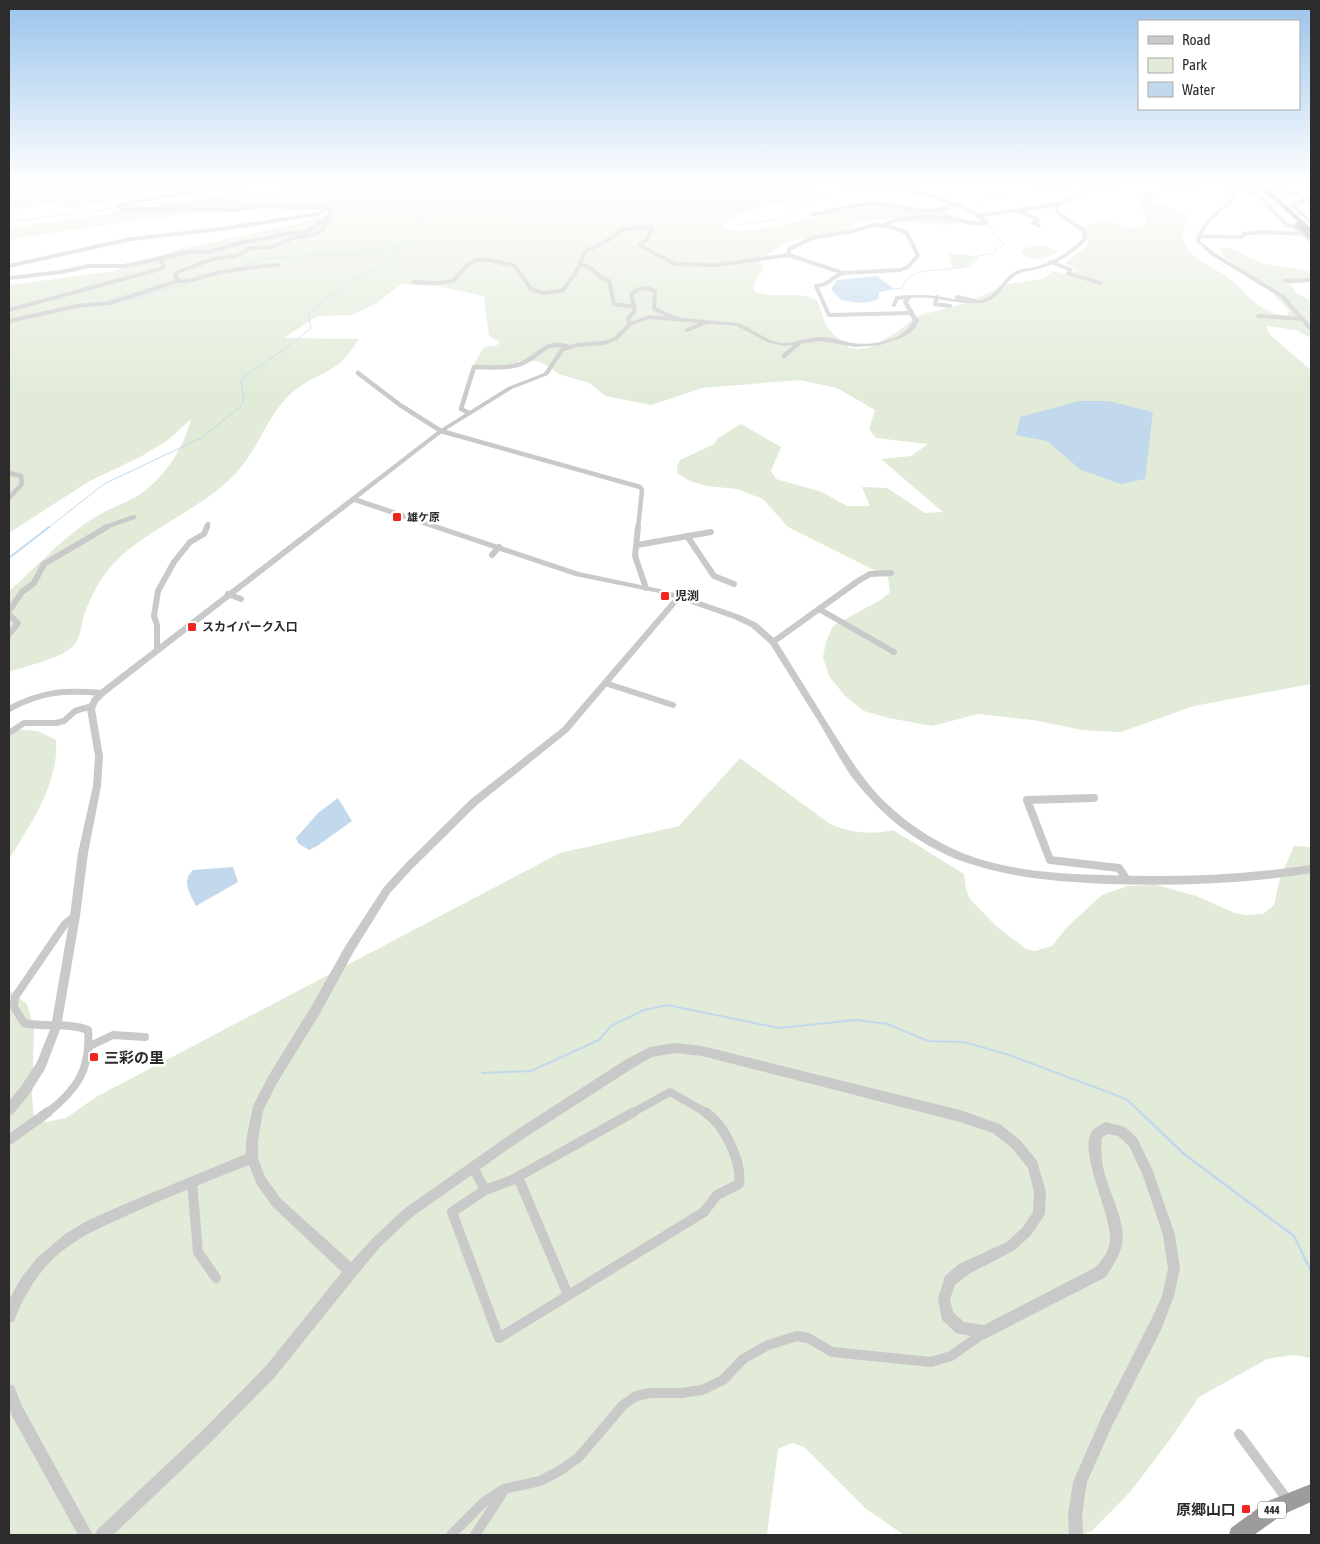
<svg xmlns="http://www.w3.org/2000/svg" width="1320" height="1544" font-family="'Asap Condensed','Noto Sans JP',sans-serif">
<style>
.green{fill:#e1ebd8}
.water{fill:#c2d9ed}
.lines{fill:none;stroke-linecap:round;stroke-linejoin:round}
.stream-far2{stroke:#c2d9ed;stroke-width:1}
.stream-far1{stroke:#c2d9ed;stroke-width:2}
.stream{stroke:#c2d9ed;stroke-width:2.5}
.minor-far4{stroke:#c9c9c9;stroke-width:4}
.minor-far3{stroke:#c9c9c9;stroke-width:4.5}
.minor-far2{stroke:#c9c9c9;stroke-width:6}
.minor-far1{stroke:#c9c9c9;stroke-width:8}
.minor{stroke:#c9c9c9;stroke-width:10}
.tertiary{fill:#c9c9c9;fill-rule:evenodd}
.trunk{fill:#9c9c9c;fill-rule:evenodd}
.motorway{fill:#939393;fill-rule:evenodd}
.motorway-bridge{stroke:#939393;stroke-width:6}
.poi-dot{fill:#f12420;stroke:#fff;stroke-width:2}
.labels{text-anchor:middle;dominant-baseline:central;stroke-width:5;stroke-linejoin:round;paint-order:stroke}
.far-poi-label{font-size:11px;font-weight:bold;fill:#2c2c2c;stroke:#fff;text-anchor:start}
.shield{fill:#fff;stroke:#6b6b6b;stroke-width:1}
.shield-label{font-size:11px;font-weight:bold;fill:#2c2c2c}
.poi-label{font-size:12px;font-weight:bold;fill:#2c2c2c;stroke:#fff;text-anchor:start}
.near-poi-label{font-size:15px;font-weight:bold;fill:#2c2c2c;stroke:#fff;text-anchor:start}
</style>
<rect width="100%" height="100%" fill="#fff"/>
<path class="green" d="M83,182H225L206,187L152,193L82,207L73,208L48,204L9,210V185Z
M342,182H829L799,198L745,211L726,221L725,226C741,242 829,211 855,209C886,205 935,208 964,219V223L944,225L885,220L857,221L853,223L850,232L786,242L759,261L763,266C762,275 752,281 754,291C773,300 797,290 817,300L826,325L834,335L850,348L859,349L868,348L896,333L917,316L963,304L1008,284L1042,279L1054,271L1069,275L1077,270L1065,263L1089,244L1086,230L1083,227C1090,225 1099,222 1107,221C1119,221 1139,239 1147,219L1140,203C1152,203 1181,208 1189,218C1183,227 1179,235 1186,246C1195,263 1220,269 1234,282C1243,290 1252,302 1263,308C1270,312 1280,317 1288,315L1289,311L1268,288L1224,257L1220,250L1221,248C1235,246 1245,257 1257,261C1275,268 1294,267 1311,272V281L1291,284L1295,292L1311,301V338L1296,330L1266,326L1270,335L1311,370V684L1194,706L1121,732L1082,730L1033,720L978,714L932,726L889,718L864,711L845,696L829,676L823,657L826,642L833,626L882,599L890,592L888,577L788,527L763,499L737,489L706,486L690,481L678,474L677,466L680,460L714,444L718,438L741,424L781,447L771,471L776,479L822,492L847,506H870L862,487L887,488L925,513L943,512L881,459L911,456L928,444L876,438L869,429L875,410L837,388L800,380L702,388L651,405L606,396L589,383L559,374L550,367L537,361H520L512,364L483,368L474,364L484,347L496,346L500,342L489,336L484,296L436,286L401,284L377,303L352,315L317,316L284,338L359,339C353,347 348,356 340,363C326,374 308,379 295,390C269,410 259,449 236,473C201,510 149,527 114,563C100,578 91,596 84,615C81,626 81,638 72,647C59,659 26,666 9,672V591C35,569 58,542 86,523C101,512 118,506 134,498C161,483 184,449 191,419L168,440L142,456L88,482L9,533V285L115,271L180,249L293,225L326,215L331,211C308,191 62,232 18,238L9,241V228C79,219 147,206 217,197C259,191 301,192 342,182Z
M1043,182H1077L1078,183C1067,190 1044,197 1033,190Z
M1042,245L1058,251C1050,259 1027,262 1021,252L1024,248Z
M949,254H965L979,259L969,267L952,269Z
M9,729L38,731L56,740C59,783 31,824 9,859Z
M740,758L830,824C851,833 871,835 893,830L964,874L966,889L970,899L996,926L1026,949L1035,951L1052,946L1067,927L1102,895L1128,886L1156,885L1196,896L1235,913L1245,915L1263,914L1274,905L1280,878L1294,846L1311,847V1358L1293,1355L1267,1359L1199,1397L1171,1438L1131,1491L1092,1531L1080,1535H904L865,1508L804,1447L792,1443L778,1449L767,1535H9V990L27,1004L34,1029L32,1097L34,1116L46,1122L66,1118L96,1097L560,853L679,826Z"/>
<path class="water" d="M877,276L894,289L879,292V298C869,305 853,302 841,300L831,289L837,280Z
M1079,401H1108L1153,412L1145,479L1121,484L1081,470L1047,441L1016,435L1020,417Z
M338,798L352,821L317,846L309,850L298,843L296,838L318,813Z
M233,867L238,882L196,906C190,894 181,881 193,870Z"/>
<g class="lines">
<path class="stream-far2" d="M9,222L153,203L192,202L227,195L306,191L330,182
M733,226L778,219L812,200L847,187L850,182
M239,267C245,265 251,262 257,260C291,252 391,261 414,237C420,232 420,223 422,216L433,210L458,202L474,200L500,201L537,192L581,187L594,182
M894,289L902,288C908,266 939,272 957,268L963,266L964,260L968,258L995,253V249L1004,245V243L997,238L984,216L987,213L979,205L987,199L1001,196L1004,190L1025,182
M112,304L223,273
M48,528L104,484L201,438L240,407L244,399L241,380L245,376L285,349L311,328L308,315L320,303L344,289L355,279L395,261L400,246"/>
<path class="stream-far1" d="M9,558L49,527
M482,1073L531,1071L599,1040L611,1026L644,1010L667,1005L779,1028L856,1020L888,1024L928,1041L964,1042L1009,1055L1126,1099L1141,1113"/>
<path class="stream" d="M1140,1112L1184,1154L1294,1236L1311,1271"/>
<path class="minor-far4" d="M45,182H56
M1233,182L1260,197L1287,225L1296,228L1311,241
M1272,182L1290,194L1300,196L1306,200
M1297,182L1311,185
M1162,185L1171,190
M844,188C855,187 867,185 879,185C900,186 975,206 986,223C976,226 969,221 959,220C934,216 907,214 883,225
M896,188L907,182
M1087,190L1126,182
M1311,201L1306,200L1292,205L1311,222
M1150,202L1146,200L1149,199L1143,196L1155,194
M1018,210L1038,220L1033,223L1039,226
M812,215C831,211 851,206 870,204C897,202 931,220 955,204
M979,216L1060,204
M1198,236L1242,237L1244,234L1259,232L1311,234
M789,255V249L812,238L849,232L873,225L888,226L906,232L918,255L908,267L900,270L843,273C831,277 830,285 816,286L829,315L912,313
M1051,262L1071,270L1068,273L1070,274L1101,283
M581,265C597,268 595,277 609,281L614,304L635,307
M9,266L131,239L221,229L318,214L327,208
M9,278L62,272L89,266H124L190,252H209L240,243L297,232H307L326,218
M178,281L175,275L178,272L213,259L236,256L251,248L272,247L296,237L309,236L322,231L332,209L263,206L234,210L162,208L121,210L120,206L140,200L255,182
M1285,281L1311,280
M414,282L438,283L453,281L466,266L476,260H489L515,266L531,289L544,293L559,291L563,290L576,272L585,252L610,239L620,231L639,227L652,229L646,240L639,245L675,264L716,265L789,255L843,273
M937,297L935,304L950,306
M957,297L975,301
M894,305L897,298L909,297
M9,310L160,269L164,266L160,260L164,258
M1258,316L1303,319
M9,321L77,306L109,303L178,281C195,282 204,275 220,272C239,269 258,266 278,265
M630,324L628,319L635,310L631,295C638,287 646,286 655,291L654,309L678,319
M687,330L707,322"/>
<path class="minor-far3" d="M784,356L800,342
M358,373L400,405L441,431L640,487L642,490L638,528
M469,413L461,409L474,367C488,367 503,369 517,365C539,360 542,338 569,347
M9,473L21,476L22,484L9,498
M103,528L134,517
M206,528L208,524"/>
<path class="minor-far2" d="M638,527L635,556L646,588
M687,536L714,576L734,584
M637,545L711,532
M492,555L499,547
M228,594L241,599
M819,609L894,652
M9,611L22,592L34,583L44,564L107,527
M9,615L18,623L9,634
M773,642L858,581L870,574L891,573
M157,649V625L154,616L158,591L174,562L190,542L204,534L207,527
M605,683L673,705
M9,709C42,691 65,690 102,693
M9,733L24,723H56L64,721L75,711L92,706"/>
<path class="minor-far1" d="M1094,798L1027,800L1050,860L1119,868L1127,880
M90,1046L113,1035L145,1037
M47,1113C77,1090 91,1069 88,1030C68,1022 45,1028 24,1023L14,1007L15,997L65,924L75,916
M632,1113L670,1092L707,1113"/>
<path class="minor" d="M9,1140L48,1112
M473,1167L485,1190
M518,1177L568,1295
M192,1182L198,1252L216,1278
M485,1190L452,1212L499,1338L704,1212L717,1195L739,1184C742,1161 724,1124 705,1112
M485,1190L512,1180L634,1112
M1239,1434L1289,1502
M451,1535L484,1502L504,1489L540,1481L561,1470L579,1457L623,1405L636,1396L650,1393H681L702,1390L723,1380L743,1359L768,1345L797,1336L808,1338L832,1352L931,1362L951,1356L985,1332
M475,1535L503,1492"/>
<path class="tertiary" d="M1087,182H1093L1090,184L1086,193L1061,205L1058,209L1062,213L1086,230L1087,239C1074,254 1057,264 1038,269C1031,271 1022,271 1016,275C1002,285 998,301 980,303C956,305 934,295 911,298L908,302L919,321L915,328L909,334L901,338L880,345L855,347L821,341L784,346L767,342L737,326L649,319L632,325L617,340L604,345L578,347L564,351L548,375L512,389L443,432L358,498L579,572L660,589L682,595L740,615L757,623L776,640C793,668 811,696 828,724C846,752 862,780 886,803C911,827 943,847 976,858C1017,871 1060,874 1103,875C1173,878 1242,875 1311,865V873C1244,884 1176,886 1108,884C1063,882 1018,879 974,865C939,855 904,833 878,807C869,797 859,787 851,776C840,759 830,741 820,724C803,697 787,671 770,644L751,627L734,619L680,600L568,732L477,805L412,869L390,893L354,951L319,1015L277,1083L263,1111L258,1141V1158L265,1177L281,1199L351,1262L373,1238L404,1209L512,1133L625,1060L650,1047L675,1043L702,1046L960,1110L1000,1124L1020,1140L1037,1161L1046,1192L1045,1214L1031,1235L1015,1250L969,1274L955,1285L950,1299L953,1312L964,1322L984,1325L1096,1267C1103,1259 1109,1251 1110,1240C1112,1215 1076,1148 1093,1130C1096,1127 1102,1124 1106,1122L1125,1127L1137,1138L1153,1171L1175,1235L1180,1268L1174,1296L1161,1330L1112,1426L1087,1482L1082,1515L1083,1535H1069L1068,1515L1073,1482L1102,1416L1151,1320L1162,1296L1168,1268L1163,1235L1142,1173L1129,1146L1118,1136L1107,1134L1102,1138C1100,1153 1102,1167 1107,1181C1113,1201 1126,1224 1122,1245C1119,1257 1112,1267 1106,1277L985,1339L956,1333L942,1320L938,1299L945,1276L959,1264L1007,1242L1023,1227L1033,1212L1034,1192L1028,1168L1012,1148L993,1133L960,1122L702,1056L675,1053L652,1057L633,1068L520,1141L412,1217L381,1246L356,1276L275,1377L210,1443L113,1535H95L97,1530L200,1433L265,1367L342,1272L273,1207L257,1185L249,1165C208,1181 168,1197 128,1215C102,1227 77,1237 55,1257C36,1275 24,1296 14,1321L9,1323V1300L21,1278L37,1258L65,1234L87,1221L127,1203L246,1154V1141L253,1106L269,1075L311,1007L346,945L384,887L406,863L471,799L562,728L674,598L659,593L575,576L354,502L105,695L98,702L95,709L103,756L101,786L88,853L80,916L61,1027L45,1069L28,1096L13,1114L9,1116V1101L20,1088L37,1062L51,1027L70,916L78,853L93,786L95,756L87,709L92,698L99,691L439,430L508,387L544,373L560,349L577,343L603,341L613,338L628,323L649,315L738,323C752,328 762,338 776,342C791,346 806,337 822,337C832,337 842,341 852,343C872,346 904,341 913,321L903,302L907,296C932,291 955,303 980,300C995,298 1001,282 1012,273C1019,268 1029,269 1038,266C1055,261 1071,251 1083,238L1082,232L1058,215L1054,209L1059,203L1083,191Z
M1127,182L1189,186L1197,185L1199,182H1203L1199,187L1189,188Z
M1224,182H1228L1236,190L1237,195C1225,213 1206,219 1200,241L1215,253L1284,295L1311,326V330H1309L1280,297L1211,255L1196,241C1202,217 1220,213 1233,195L1232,190Z
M9,1384L14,1386L22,1406L93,1535H78L12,1416L9,1408Z"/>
<path class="trunk" d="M1311,1484V1502L1282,1515L1254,1535H1229L1231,1528L1268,1501Z"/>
<path class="motorway" d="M1253,182H1260L1311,228V233Z"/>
<path class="motorway-bridge" d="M1298,225L1311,236"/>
</g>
<linearGradient id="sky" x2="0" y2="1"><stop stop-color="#99c3ea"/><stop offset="0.46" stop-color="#fff"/><stop offset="1" stop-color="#fff" stop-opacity="0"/></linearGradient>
<rect width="1320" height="398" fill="url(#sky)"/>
<g class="poi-dot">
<rect x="392" y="512" width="10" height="10" rx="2.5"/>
<rect x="660" y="591" width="10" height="10" rx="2.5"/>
<rect x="187" y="622" width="10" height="10" rx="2.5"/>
<rect x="89" y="1052" width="10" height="10" rx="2.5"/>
<rect x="1241" y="1504" width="10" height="10" rx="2.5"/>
</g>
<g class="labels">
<g class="far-poi-label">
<text x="407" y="517">雄ケ原</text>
</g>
<rect class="shield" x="1258" y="1501.5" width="28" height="17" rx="4"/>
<g class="shield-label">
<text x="1272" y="1510">444</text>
</g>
<g class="poi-label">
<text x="675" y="596">児渕</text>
<text x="202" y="627">スカイパーク入口</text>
</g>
<g class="near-poi-label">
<text x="104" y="1057">三彩の里</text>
<text x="1236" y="1509" text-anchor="end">原郷山口</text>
</g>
</g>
<rect width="1320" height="1544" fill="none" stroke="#2c2c2c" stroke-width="20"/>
<rect x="1138" y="20" width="162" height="90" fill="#ffffff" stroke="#ababab"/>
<rect x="1148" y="36" width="25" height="8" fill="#c9c9c9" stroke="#ababab"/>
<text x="1182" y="45" font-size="15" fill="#2c2c2c">Road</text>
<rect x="1148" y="58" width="25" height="15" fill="#e1ebd8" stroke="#ababab"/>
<text x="1182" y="70" font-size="15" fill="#2c2c2c">Park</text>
<rect x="1148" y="82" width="25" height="15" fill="#c2d9ed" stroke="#ababab"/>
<text x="1182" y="95" font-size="15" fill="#2c2c2c">Water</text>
</svg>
